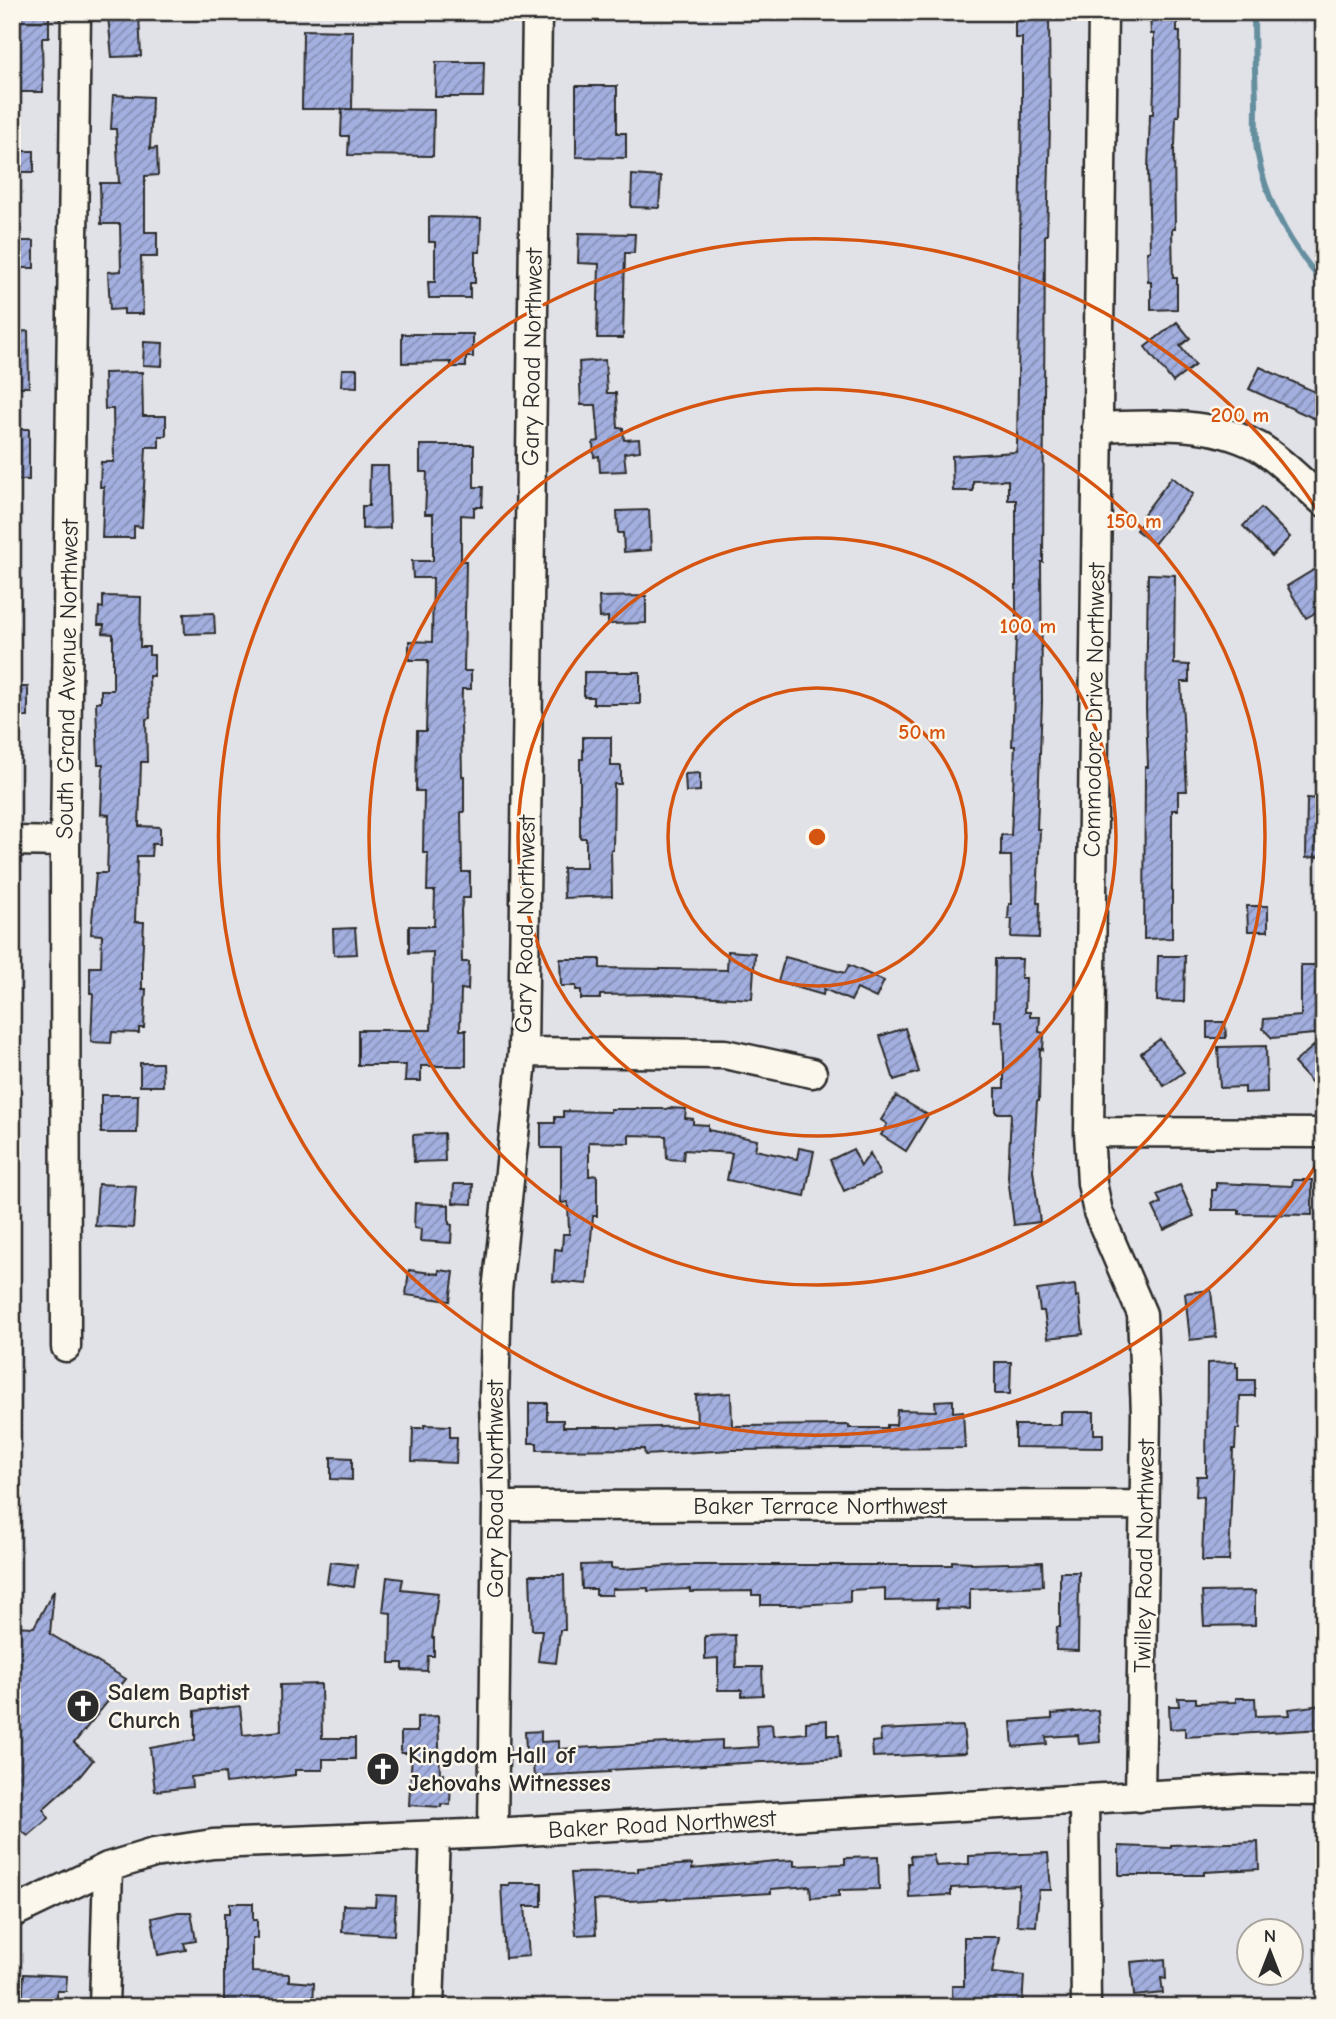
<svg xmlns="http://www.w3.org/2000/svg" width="1336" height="2019" font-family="'Comic Neue',sans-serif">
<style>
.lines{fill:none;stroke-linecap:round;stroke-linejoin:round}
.stream{stroke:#658f9f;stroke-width:6}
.building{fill:url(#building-hatch);stroke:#2b2b2b;stroke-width:2}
.minor-casing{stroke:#2b2b2b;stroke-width:33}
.minor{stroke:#fbf7ec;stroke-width:28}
.ring{fill:none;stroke:#d5540f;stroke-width:3.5}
.labels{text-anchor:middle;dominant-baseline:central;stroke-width:5;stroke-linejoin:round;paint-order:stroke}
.street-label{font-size:24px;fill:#2b2b2b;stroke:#fbf7ec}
.poi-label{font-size:24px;font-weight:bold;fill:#2b2b2b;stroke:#fbf7ec;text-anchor:start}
.centre{fill:#d5540f;stroke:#fbf7ec;stroke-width:3.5}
.ring-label{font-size:21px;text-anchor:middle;font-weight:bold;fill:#d5540f;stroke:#fbf7ec;stroke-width:5;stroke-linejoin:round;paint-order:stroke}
</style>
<defs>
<pattern id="building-hatch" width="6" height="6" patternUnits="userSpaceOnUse" patternTransform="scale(1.75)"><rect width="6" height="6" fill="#a3afdf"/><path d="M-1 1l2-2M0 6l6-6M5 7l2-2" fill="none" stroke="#858fb5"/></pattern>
</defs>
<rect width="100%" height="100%" fill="#e1e1e8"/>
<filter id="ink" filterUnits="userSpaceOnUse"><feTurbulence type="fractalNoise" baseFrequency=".0143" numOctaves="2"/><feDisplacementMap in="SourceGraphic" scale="14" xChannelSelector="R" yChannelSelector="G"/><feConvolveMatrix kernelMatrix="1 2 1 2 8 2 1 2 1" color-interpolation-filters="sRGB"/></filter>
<g filter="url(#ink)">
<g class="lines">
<path class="stream" d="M1254,12C1254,43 1255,73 1256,103C1256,119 1255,136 1257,151C1266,201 1290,246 1324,283"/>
</g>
<path class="building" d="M12,12H49V38H42L43,92H12Z
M1015,12H1049L1050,127L1047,235H1045L1043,562H1041L1042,702L1037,829H1040L1037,903H1040L1039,938L1011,937L1012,919H1008L1009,904H1012L1011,856H1001V835H1011L1015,746H1012L1016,637V500H1008V480L973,481V491H953L952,456L1016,452L1017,446L1022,107V38H1015Z
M1150,12H1177V32H1180L1179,116H1176L1175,146H1174L1175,229H1172L1173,278H1177V309L1151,310V282H1148L1147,252L1150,251L1148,169L1150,114H1153L1154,88V34H1151Z
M139,15L141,56L112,57L108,16Z
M303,30L353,31L352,109H302Z
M436,62H484L483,97H435Z
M576,86H617V133H626V158L576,157Z
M113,95L152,97L150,149L157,148L158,175L145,176V232H157V257H141L143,314H124V309L110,310L108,272L121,271L120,224H101L100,183H119L116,129H111Z
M342,109L434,110L433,156L348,155L349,136H341Z
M12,151H34V172H12Z
M632,175L661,177L659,208L631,207Z
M429,217L481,218L480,252H475V283H470V298H429L428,282H435V242H429Z
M579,233L635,234L634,253H625L623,338H597L599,264L578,263Z
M12,241H34V268H12Z
M1177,322L1190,338L1180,346L1195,365L1173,382L1145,347Z
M28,331L29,387H12V332Z
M402,334H473V357H466V367H451V362L402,363Z
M144,342L163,343L162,366L143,365Z
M605,360L607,393H616L618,428H623L624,440L639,439L640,451L624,453L626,471L600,472L599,456L594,457L593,442L599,441L596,405H581L579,362Z
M1260,367L1324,396V423L1249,389Z
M342,369H357V387L341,386Z
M142,372L143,416H166V436H159V447H146L142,527L134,526V538H102L104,487H100L101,462H114L113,409H105L104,373Z
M12,429H29V480H12Z
M420,445H474V487H483L482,507H474V516L461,515V561H466L464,671H471V689H462L461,726L462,776H464V812H461L462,872H470V898H463L461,910L462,962H469L468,990L461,989L460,1030H466V1066H421V1081H405L406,1065H358V1030H431L433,952L409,953V926H434L435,891H427L428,853H423L424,791H416L417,731H426L428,660H409V641L432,642L433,578H413L412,561H433V514H425L427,472H420Z
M370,466H388L390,528L362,529V506H369Z
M1172,477L1193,494L1154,544L1136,530L1146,518L1143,515Z
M1261,508L1290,537L1272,556L1243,526Z
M649,510L651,550L624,552L623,533H618L617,511Z
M1317,568L1324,580V608L1306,618L1287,586Z
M1148,574L1175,575L1174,664L1189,665V682H1181L1187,791H1178V810H1172V938L1144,939L1145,767H1148L1146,708Z
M103,596L141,597L140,647H149V655H154V676H149L150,718L146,719L147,762H141L139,826L160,827V844H152L151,856H137L135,922H144L142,964V989H146L144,1028H139V1033L112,1032L111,1043L91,1042L93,993H90V967H101L102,935L91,934L96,873H107L109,815L101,814L103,764H98L96,702H101V690H113V634L103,633L104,625H98L99,607L103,608Z
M646,596V623L608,624V617L600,618L599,597Z
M214,613L215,633L185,634L184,614Z
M584,672H640V704H593V697H584Z
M12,687H28V717H12Z
M583,737H611V766H621V784H614L613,850H611L612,896L564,898L563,868H586V838H580V759H583Z
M700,773V791L686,792L685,774Z
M1307,798L1324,799V856L1306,858Z
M1247,906H1268V931H1248Z
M355,928L357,954L334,955L333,929Z
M728,951L755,953L752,999L659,994L600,995V999H581V990H576V986H561L560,959H600V968L727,970Z
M1158,956H1185L1184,1002L1157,1001Z
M785,957L845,973L849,965L884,981L876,998L857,989L851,1001L824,989L823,995L778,982Z
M995,959H1022L1021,978H1026L1025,1012H1030V1017H1040L1039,1032L1044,1033L1043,1050L1040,1049L1039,1101H1037L1033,1170L1040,1222L1014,1225L1008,1177L1011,1113H996V1088H1004V1056L1002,1021H994Z
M1301,965H1324V1033L1272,1038L1263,1029L1264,1019L1301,1016Z
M1207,1022H1225L1226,1038H1207Z
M905,1028L919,1072L894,1080L880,1036Z
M1324,1037V1096L1294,1063Z
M1160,1039L1184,1072L1164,1086L1141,1053Z
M1266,1046L1267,1092L1245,1093V1087L1220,1088L1218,1047Z
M140,1063H162L163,1086H140Z
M101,1095H138L137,1133H101Z
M896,1096L928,1115L906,1151L881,1135L887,1124L881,1120Z
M668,1108L686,1109L685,1118L693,1119V1124L708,1125V1130L757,1140L755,1150L797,1159L799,1148L814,1151L805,1196L727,1180L732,1153L684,1150L683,1160L667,1159L666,1136L629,1135V1143L589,1142V1176L597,1175V1216H593L587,1284L553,1281L555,1249L562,1250L563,1234H569L568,1202L561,1203V1148H541V1123H555V1117H563V1111L610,1112V1109H667Z
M444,1133L445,1161L414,1162L413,1135Z
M853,1149L861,1166L870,1153L880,1175L844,1191L830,1160Z
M1293,1180H1312V1215L1239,1214V1210H1212V1190H1216V1183L1292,1186Z
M98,1184L136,1186L133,1228L95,1226Z
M454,1184H473L472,1204L453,1203Z
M1180,1185L1194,1216L1164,1230L1153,1207L1161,1203L1157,1195Z
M415,1203L449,1205V1224L452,1225L451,1243L420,1241L421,1229L414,1228Z
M409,1270L439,1274V1270L454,1272L450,1301L406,1295Z
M1075,1285L1076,1297L1079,1296L1083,1334L1048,1338L1044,1311H1040L1037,1290Z
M1211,1290L1216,1337L1190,1340L1185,1293Z
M995,1362H1011L1010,1394H995Z
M1236,1362V1367H1238V1380H1255V1396H1240L1239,1429H1236L1235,1449H1233L1229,1561H1202L1204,1497L1196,1496L1197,1476H1206L1207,1363Z
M731,1393L732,1426L849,1425V1428H887V1425H896L897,1410L936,1411L935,1401L953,1400V1412L963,1411L965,1448L732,1450L645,1455L644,1449L537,1450V1443H529V1403H547V1420H563V1427H617V1428L697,1426L696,1395Z
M1061,1412H1094V1434H1103V1448L1015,1447V1425H1061Z
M424,1425L450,1426V1437H457L456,1463L412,1461L413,1428H424Z
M331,1457L352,1458V1480L331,1479Z
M952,1561L971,1562V1564L1042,1562L1043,1586L970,1589V1609L936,1608L937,1600L885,1601V1588L850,1590V1602L796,1605H761V1595H752V1591L690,1592V1589L648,1591V1588L612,1589V1595H596V1589H582L581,1565L611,1564V1568L622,1569L684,1565H952Z
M330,1562L357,1565L354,1587L327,1583Z
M1060,1572H1079L1078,1651L1056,1650L1057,1627H1060Z
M530,1575H564L565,1630H560L556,1663L538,1661L542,1630H532Z
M387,1577L403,1579L401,1589L438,1593L432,1638H434V1656H428L427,1671L403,1670V1663H390L391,1613L383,1612Z
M54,1590L50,1634L126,1679L74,1743L93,1760L80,1776L43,1809L49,1818L28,1836L19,1829L12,1833V1626L34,1627Z
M1255,1591V1625L1204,1626L1202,1592Z
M735,1635L736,1667H762L763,1695L742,1696V1690H718V1658L705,1659V1636Z
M321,1684L322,1738H355V1759H323V1770H295V1775L226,1783L225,1773L191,1777L192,1787L155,1791L150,1748L195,1740V1711L240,1706L243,1735L281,1731L280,1685Z
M1178,1698H1196V1703L1236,1702V1698H1255L1256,1716L1290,1715L1289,1709L1321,1705L1324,1729L1185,1737V1728L1170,1729L1169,1706H1179Z
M1098,1710L1100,1742L1079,1744L1078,1735L1046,1737L1047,1744L1013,1747L1011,1722L1052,1719V1714Z
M438,1716L440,1774H444V1777L451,1778L450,1805L441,1804V1807L409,1805L412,1753H401V1732H417V1717Z
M827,1720V1735H839L840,1758L609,1770L610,1772L534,1776L533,1766H527L525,1732L541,1731V1742L559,1741V1749L722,1740V1749L758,1747L756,1725L772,1724L773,1736L806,1733V1722Z
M963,1726L966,1753L873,1757L872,1742L881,1741L880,1730Z
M1258,1842L1259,1869L1204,1872V1875H1119V1846L1171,1848V1845Z
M1048,1853L1051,1890H1039L1036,1926L1017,1925L1019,1885L951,1888V1895L909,1897L908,1863H911L910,1856L933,1855L936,1866L969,1864V1856Z
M878,1857L879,1889L839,1890V1896L811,1898L810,1886L771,1889V1893L629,1901L594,1900L596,1934L576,1935L571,1873L638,1872V1868L692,1864V1869L776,1861L794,1860V1866L845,1864V1858Z
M509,1883H542V1906H525L529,1956L505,1958L501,1885H509Z
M376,1895L396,1896L394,1935L342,1932L343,1905L375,1906Z
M230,1903H253V1920H257V1938H252V1972L289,1974V1981L314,1983L313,2007H236V2001H224V1913H230Z
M178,1912H191L196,1941L184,1943L186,1950L158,1955L152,1918Z
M964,1937H999L992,1973L1024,1976L1022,2007H953L952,1986H964Z
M1165,1959L1166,1979L1161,1978L1163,1993L1134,1996L1131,1962Z
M24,1974L67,1976L66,1991H57V2007H22Z"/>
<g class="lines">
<defs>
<path id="minor" d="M1103,12L1089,1132L1092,1183L1098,1212L1142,1314L1146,1414L1140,1797
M1097,427C1151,425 1208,420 1257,446C1275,455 1307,487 1324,502
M12,841L65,842
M523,1052L725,1054L812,1073
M1089,1132L1324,1133
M66,1347L65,842L76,12
M497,1506L1143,1505
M1084,1800L1086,2007
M493,1833L497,1506L494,1400L497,1291L523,1052L537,12
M12,1913L108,1867L154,1853L213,1844L493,1833L1243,1790L1324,1791
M104,2007L108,1867
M429,2007L435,1835"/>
</defs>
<use href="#minor" class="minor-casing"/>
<use href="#minor" class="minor"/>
</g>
</g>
<g class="ring">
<circle cx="817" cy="837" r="149"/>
<circle cx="817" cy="837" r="299"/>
<circle cx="817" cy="837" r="448"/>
<path d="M1321 1158A598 598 0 1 1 1321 516"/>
</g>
<defs>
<symbol id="church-disc" viewBox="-11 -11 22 22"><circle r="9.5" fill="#2b2b2b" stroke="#fbf7ec"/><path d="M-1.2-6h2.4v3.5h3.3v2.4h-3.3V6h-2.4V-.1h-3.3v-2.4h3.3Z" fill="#fff"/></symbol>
</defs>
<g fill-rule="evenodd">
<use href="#church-disc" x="64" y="1687" width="38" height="38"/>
<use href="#church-disc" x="364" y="1750" width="38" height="38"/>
</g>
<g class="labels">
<g class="street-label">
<text transform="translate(532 357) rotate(-89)">Gary Road Northwest</text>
<text transform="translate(67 679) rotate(-89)">South Grand Avenue Northwest</text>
<text transform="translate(1094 710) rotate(-89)">Commodore Drive Northwest</text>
<text transform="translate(525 924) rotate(-89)">Gary Road Northwest</text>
<text transform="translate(495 1489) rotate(-90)">Gary Road Northwest</text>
<text x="820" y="1506">Baker Terrace Northwest</text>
<text transform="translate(1144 1556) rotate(-89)">Twilley Road Northwest</text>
<text transform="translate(662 1824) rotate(-3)">Baker Road Northwest</text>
</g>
<g class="poi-label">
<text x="108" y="1692">Salem Baptist<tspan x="108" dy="28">Church</tspan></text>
<text x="408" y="1755">Kingdom Hall of<tspan x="408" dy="28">Jehovahs Witnesses</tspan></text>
</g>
</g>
<circle cx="817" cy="837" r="10" class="centre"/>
<g class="ring-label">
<text x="1240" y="422">200 m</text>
<text x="1134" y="528">150 m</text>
<text x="1028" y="633">100 m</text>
<text x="922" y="739">50 m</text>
</g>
<rect width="1336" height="2019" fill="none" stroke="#fbf7ec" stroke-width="42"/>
<rect x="21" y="21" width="1294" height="1977" fill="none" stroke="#2b2b2b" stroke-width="2.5" filter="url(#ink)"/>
<g transform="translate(1270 1952)"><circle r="33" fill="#fbf7ec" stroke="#a8a59f" stroke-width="2"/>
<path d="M0-5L12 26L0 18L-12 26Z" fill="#2b2b2b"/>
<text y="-10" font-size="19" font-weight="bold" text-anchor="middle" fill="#2b2b2b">N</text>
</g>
</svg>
